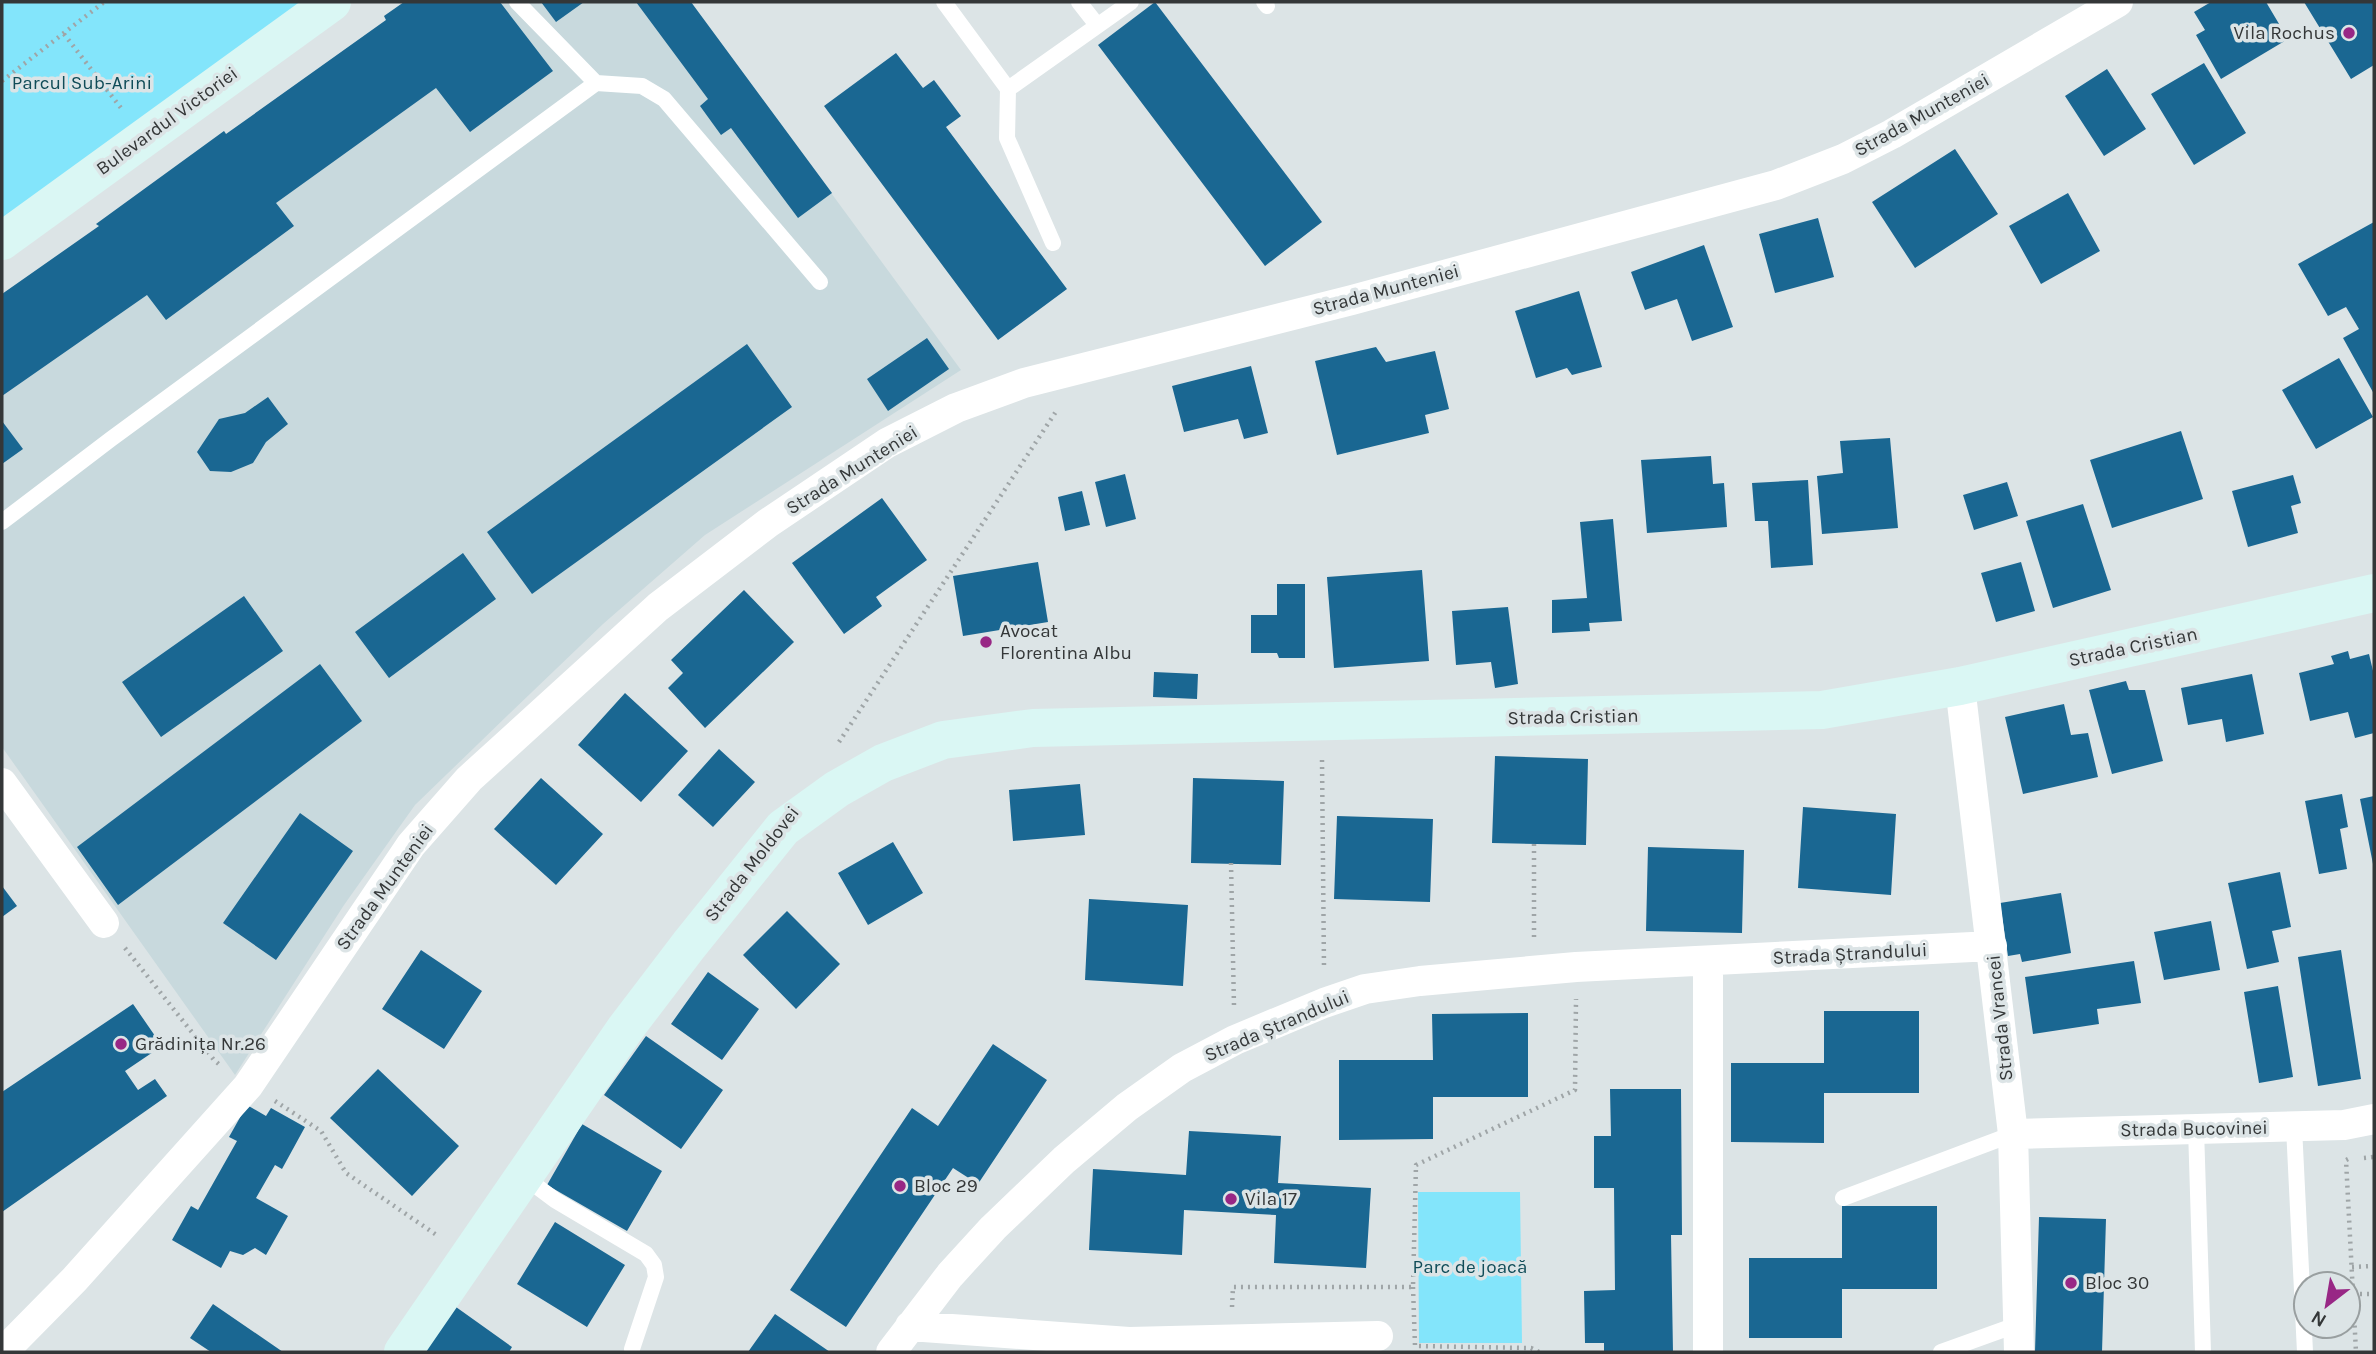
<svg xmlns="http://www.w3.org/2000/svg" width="2376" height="1354" font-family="Karla,sans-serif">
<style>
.built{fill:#c8d9dd}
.green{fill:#83e5fb}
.building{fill:#1a6792}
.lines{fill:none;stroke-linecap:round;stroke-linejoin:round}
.path{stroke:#9fa5a7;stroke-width:4.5;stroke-dasharray:2 5;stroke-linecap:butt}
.lane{stroke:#fff;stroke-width:16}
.street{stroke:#fff;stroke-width:30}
.secondary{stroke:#daf7f4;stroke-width:38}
.poi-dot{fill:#982785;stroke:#dce4e6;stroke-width:2.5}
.labels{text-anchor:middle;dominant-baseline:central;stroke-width:7;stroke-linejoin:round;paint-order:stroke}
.poi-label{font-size:19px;fill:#343738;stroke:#dce4e6;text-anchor:start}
.park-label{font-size:19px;fill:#104c58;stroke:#dce4e6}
.street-label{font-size:19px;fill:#343738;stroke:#dce4e6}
</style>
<rect width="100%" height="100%" fill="#dce4e6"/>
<path class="built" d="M404,2H691L961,370L705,535L603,624L508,715L415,805L344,905L235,1075L2,747V294L99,227L96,224L224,131L227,134L386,20L384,16Z"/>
<path class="green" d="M2,2H332L2,241Z
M1418,1192H1520L1522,1343H1419Z"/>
<path class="building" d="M404,2H500L553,71L470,132L436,88L276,203L294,226L166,320L147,295L2,396V294L99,226L96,224L224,131L226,134L386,20L384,16Z
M541,2H584L556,22Z
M636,2H691L832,193L798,218L731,128L721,135L700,106L708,99Z
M1155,2L1322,222L1265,266L1098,45Z
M2211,2H2266L2288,39L2221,79L2196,35L2205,30L2194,12Z
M2304,2H2374V65L2351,79Z
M896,53L923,88L934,80L961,116L946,127L1067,289L998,340L824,106Z
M2204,63L2246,133L2194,165L2151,94Z
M2107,69L2146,129L2104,156L2065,96Z
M1955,149L1998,214L1915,268L1872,202Z
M2068,193L2100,251L2041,284L2009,226Z
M1818,218L1834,277L1775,293L1759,234Z
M2374,222V394L2343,338L2359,329L2346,307L2328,316L2298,264Z
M1704,245L1733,327L1692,341L1677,299L1645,310L1631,272Z
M1579,291L1602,367L1572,375L1567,368L1536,378L1515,311Z
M927,338L949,369L888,411L867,379Z
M747,344L792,407L532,594L487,532Z
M1376,347L1386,362L1435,351L1449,409L1425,415L1429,433L1337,455L1315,361Z
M2339,358L2373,417L2316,449L2282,390Z
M1251,366L1268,433L1244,439L1238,419L1184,432L1172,386Z
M268,397L288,424L266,442L253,463L231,472L210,471L197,452L219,419L245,413Z
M2,421L23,449L2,464Z
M2181,431L2203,499L2112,528L2090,460Z
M1890,438L1898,528L1822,534L1817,476L1843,473L1840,441Z
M1711,456L1713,484L1724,483L1727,527L1647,533L1641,460Z
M1125,474L1136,519L1106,527L1095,482Z
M2293,475L2301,503L2291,506L2298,533L2248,547L2232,491Z
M1808,480L1813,565L1771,568L1768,521H1755L1752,483Z
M2007,482L2018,516L1974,530L1963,495Z
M1082,491L1090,525L1065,531L1058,497Z
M882,498L927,560L876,597L882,606L844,634L792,563Z
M2083,504L2111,590L2053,608L2026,521Z
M1613,519L1622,621L1589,623L1590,631L1552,633V600L1587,598L1580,522Z
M463,553L496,599L389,678L355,632Z
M1038,562L1048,622L963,636L953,576Z
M2021,562L2035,611L1996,622L1981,573Z
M1422,570L1429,661L1334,668L1327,577Z
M1277,584H1305V658H1279L1277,653H1251V615H1277Z
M744,590L794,642L705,728L668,688L683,673L671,660Z
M244,596L283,651L161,737L122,682Z
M1508,607L1518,684L1495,688L1491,662L1456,665L1452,611Z
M2348,651L2350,659L2369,654L2374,675V733L2355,738L2348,712L2310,721L2299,673L2334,664L2331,656Z
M320,664L362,721L118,905L77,847Z
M1154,672L1198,674L1197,699L1153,697Z
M2252,674L2264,734L2226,742L2222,719L2188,725L2181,688Z
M2126,681L2129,690H2145L2163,761L2112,774L2089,690Z
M625,693L688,751L641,802L578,745Z
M2064,704L2071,735L2088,733L2098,777L2023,794L2005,717Z
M719,749L755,782L713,827L678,795Z
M1495,756L1588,759L1586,845L1492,843Z
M541,778L603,834L556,885L494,829Z
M1193,778L1284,781L1281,865L1191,863Z
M1080,784L1085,835L1013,841L1009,790Z
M2342,794L2348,827L2340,829L2347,869L2319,874L2305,801Z
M2374,796V864H2373L2360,799Z
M1803,807L1896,814L1891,895L1798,888Z
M300,813L353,851L276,960L223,923Z
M1337,816L1433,819L1430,902L1334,899Z
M893,842L923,893L868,925L838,873Z
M1648,847L1744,850L1742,933L1646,931Z
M2280,872L2291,927L2272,931L2279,962L2247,969L2228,883Z
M2,886L17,906L2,917Z
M2061,893L2071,953L2022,962L2020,954L2008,956L2000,903Z
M1089,899L1188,905L1183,986L1085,980Z
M787,911L840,964L796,1009L743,955Z
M2211,921L2220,970L2164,980L2154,932Z
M421,950L482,991L444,1049L382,1009Z
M2341,950L2361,1079L2318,1086L2298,957Z
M2134,961L2141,1003L2097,1009L2099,1024L2033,1034L2025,977Z
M708,972L759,1009L722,1060L671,1024Z
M2278,986L2293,1077L2259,1083L2244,992Z
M133,1004L162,1046L125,1071L138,1090L155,1079L167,1096L2,1212V1092Z
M1824,1011H1919V1093H1824V1143L1731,1142V1063H1824Z
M1528,1013V1097H1433V1139L1339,1140V1060H1433L1432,1014Z
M646,1036L723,1090L681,1149L604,1095Z
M993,1044L1047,1080L978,1184L953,1168L846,1327L790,1290L912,1108L938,1126Z
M378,1069L459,1146L412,1196L330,1118Z
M1610,1089H1681L1682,1235H1671L1673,1352H1604V1343H1585L1584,1291L1615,1290L1614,1188H1594V1136H1611Z
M247,1105L266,1116L271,1108L305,1127L282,1169L275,1165L256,1198L288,1216L266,1255L255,1248L243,1255L230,1251L221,1268L172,1240L191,1206L198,1210L237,1141L229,1137Z
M582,1124L662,1171L627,1231L547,1185Z
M1189,1131L1281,1136L1278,1183L1371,1188L1366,1268L1274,1263L1276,1215L1184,1210L1182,1255L1089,1250L1093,1169L1186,1175Z
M1842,1206H1937V1289H1842V1338H1749V1258H1842Z
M2039,1217L2106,1219L2102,1352H2035Z
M555,1222L625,1265L587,1327L517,1284Z
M213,1304L283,1352H211L190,1338Z
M456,1307L512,1347L509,1352H423Z
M775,1314L830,1352H748Z"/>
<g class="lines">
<path class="path" d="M64,34L121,108
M2,81L104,2
M839,742L1057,410
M1322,760L1324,968
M1534,844V937
M1231,863L1234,1006
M125,948L214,1060L221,1066
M275,1101L321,1131L346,1173L438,1236
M2364,1158L2374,1157
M2348,1159L2346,1160L2356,1352
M2352,1267L2374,1266
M1413,1287L1415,1346L1531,1348L1539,1352
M2353,1294H2374
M1232,1307L1233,1287H1413L1416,1165L1575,1090L1576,999"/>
<path class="lane" d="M944,2L1008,89L1131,2
M1079,2L1097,25
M1264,2L1267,6
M596,83L642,86L664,99L820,282
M1008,89L1007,138L1053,243
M2,522L111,439L596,83L517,2
M2294,1127L2305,1352
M2196,1129L2203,1352
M523,1176L555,1200L646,1254L654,1265L656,1277L632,1349
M1843,1198L2013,1134
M1941,1352L2019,1324"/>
<path class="street" d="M1960,686L2013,1134L2019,1352
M2,783L104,923
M1708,962V1352
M2013,1134L2344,1125L2374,1119
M910,1326L1129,1342L1378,1336
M3,1352L74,1280L248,1086L411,845L469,779L658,607L768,523L887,443L956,408L1024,383L1352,300L1776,185L1843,159L1892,134L2118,2
M891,1352L950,1275L993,1228L1064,1160L1127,1107L1182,1068L1235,1040L1324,1003L1365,989L1420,981L1576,967L1992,946"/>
<path class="secondary" d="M2,241L332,2
M403,1352L625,1029L689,945L783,828L837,789L883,763L943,740L1033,728L1822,710L1960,686L2374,593"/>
</g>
<g class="poi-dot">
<circle cx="2349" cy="33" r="7"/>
<circle cx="986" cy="642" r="7"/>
<circle cx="121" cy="1044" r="7"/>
<circle cx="900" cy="1186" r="7"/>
<circle cx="1231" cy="1199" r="7"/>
<circle cx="2071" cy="1283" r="7"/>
</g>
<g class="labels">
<g class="poi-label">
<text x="2335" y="33" text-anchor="end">Vila Rochus</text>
<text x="1000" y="631">Avocat<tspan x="1000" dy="22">Florentina Albu</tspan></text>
<text x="135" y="1044">Grădinița Nr.26</text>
<text x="914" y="1186">Bloc 29</text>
<text x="1245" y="1199">Vila 17</text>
<text x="2085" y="1283">Bloc 30</text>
</g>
<g class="park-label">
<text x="82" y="83">Parcul Sub-Arini</text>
<text x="1470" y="1267">Parc de joacă</text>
</g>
<g class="street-label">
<text transform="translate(1922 115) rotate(-29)">Strada Munteniei</text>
<text transform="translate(167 121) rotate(-36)">Bulevardul Victoriei</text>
<text transform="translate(1386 290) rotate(-15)">Strada Munteniei</text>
<text transform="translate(852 470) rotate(-32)">Strada Munteniei</text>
<text transform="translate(2133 647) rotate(-12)">Strada Cristian</text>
<text transform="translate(1573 717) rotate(-1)">Strada Cristian</text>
<text transform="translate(752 864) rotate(-52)">Strada Moldovei</text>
<text transform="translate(385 887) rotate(-54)">Strada Munteniei</text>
<text transform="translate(1850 954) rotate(-3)">Strada Ștrandului</text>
<text transform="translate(2000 1018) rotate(-96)">Strada Vrancei</text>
<text transform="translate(1277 1026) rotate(-23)">Strada Ștrandului</text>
<text transform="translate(2194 1129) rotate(-1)">Strada Bucovinei</text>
</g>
</g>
<rect width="2376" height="1354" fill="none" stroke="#343738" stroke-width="7"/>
<g transform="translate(2327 1305) rotate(211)"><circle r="33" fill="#dce4e6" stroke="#999fa0" stroke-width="2"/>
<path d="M0-5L12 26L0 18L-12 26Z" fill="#982785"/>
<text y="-10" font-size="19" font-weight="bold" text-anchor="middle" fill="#343738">N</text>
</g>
</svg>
